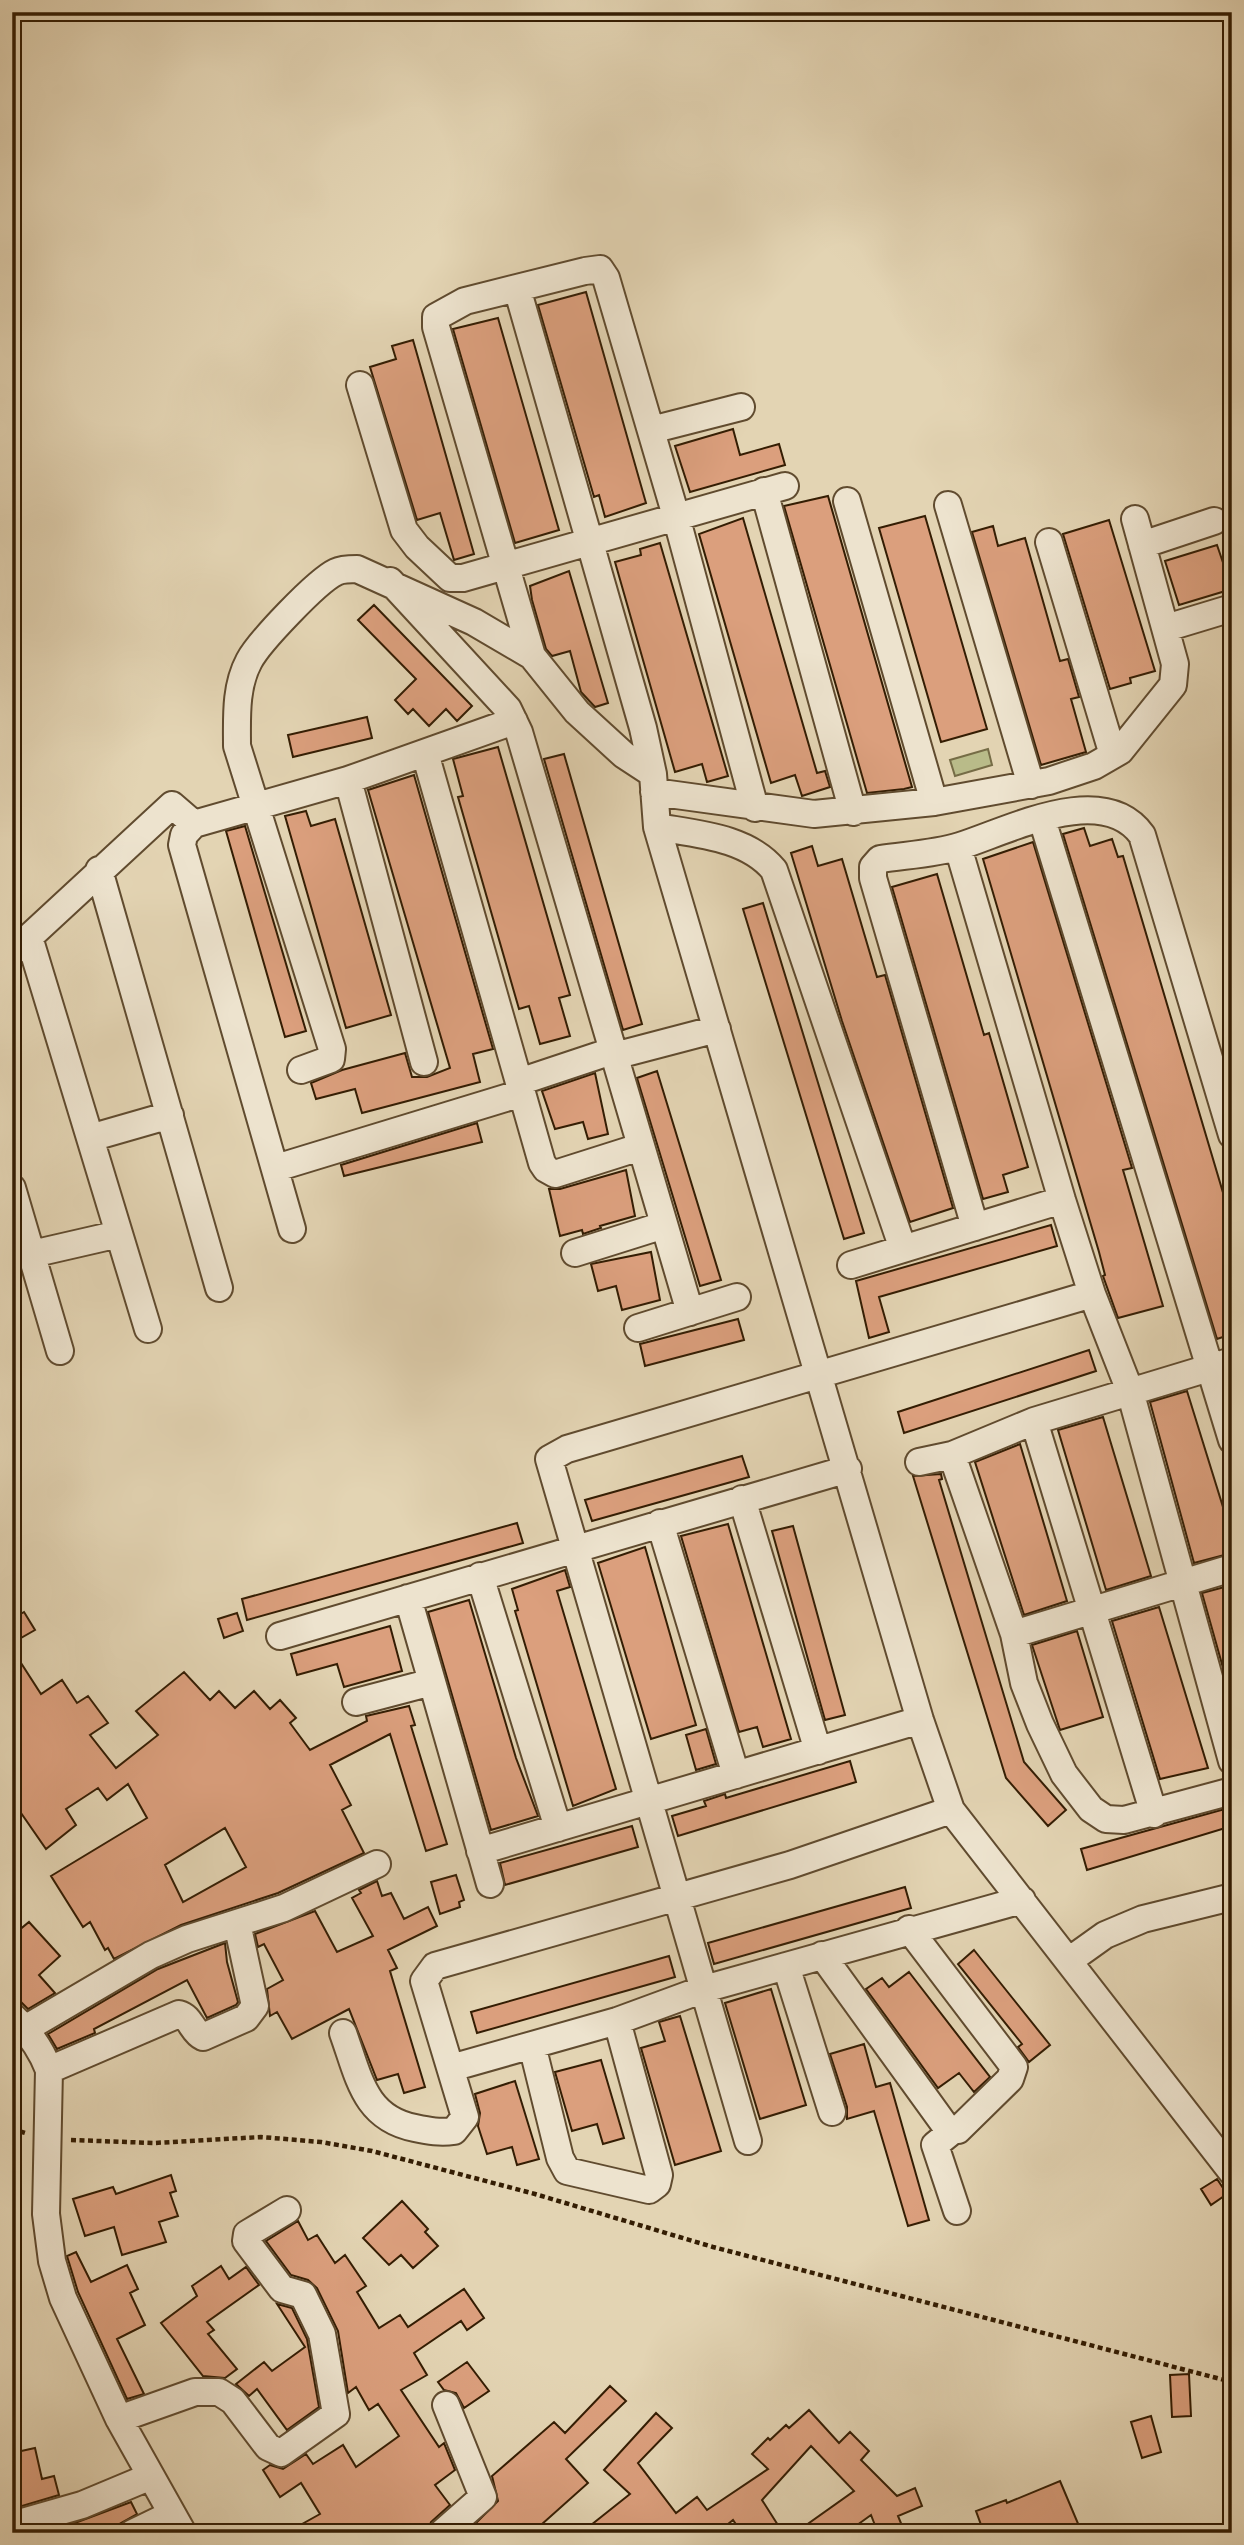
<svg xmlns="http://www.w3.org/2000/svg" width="1244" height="2545" font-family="'IM FELL French Canon',serif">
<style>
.green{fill:#b9bb89;stroke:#766c46;stroke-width:2}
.building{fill:#db9f7d;stroke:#341d03;stroke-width:2;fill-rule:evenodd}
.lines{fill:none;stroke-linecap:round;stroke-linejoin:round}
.minor-casing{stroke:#604b2f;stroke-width:30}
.path{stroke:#341d03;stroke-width:4.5;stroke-dasharray:5 3.5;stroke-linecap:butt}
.minor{stroke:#ede3ce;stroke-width:26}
</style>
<rect width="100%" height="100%" fill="#e3d4b3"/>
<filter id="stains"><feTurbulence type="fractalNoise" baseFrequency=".00286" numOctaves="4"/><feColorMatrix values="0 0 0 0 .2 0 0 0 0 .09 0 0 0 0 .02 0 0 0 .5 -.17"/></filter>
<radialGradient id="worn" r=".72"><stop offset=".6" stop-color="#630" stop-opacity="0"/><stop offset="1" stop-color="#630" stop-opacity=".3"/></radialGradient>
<path class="green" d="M988,749L992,765L955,776L950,760Z"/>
<path class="building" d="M586,292L646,503L605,517L599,495L594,497L538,305Z
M498,318L559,530L515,543L453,329Z
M413,340L474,554L454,560L440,513L417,520L370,367L396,359L392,346Z
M733,429L740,455L779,444L785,465L690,492L675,446Z
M828,496L912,787L904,789L867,793L784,506Z
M925,516L987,729L941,742L879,528Z
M743,518L817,773L825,771L830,787L802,796L795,775L771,783L699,534Z
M1109,520L1155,671L1130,678L1131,683L1110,689L1063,534Z
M993,526L998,546L1025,538L1060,661L1068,659L1079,697L1071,699L1086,752L1041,765L972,532Z
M660,543L728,776L707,782L702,764L675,772L615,562L641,555L640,549Z
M1217,545L1232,589L1179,605L1165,561Z
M569,571L608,703L595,707L581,692L570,651L552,656L546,649L532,600L530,586Z
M374,605L472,706L457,721L446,709L429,726L413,709L408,714L395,700L416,679L358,620Z
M367,717L372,738L293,757L288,735Z
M498,747L570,995L559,998L570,1036L540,1044L529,1006L519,1009L458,797L463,796L453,759Z
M564,754L642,1024L623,1030L544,759Z
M414,775L493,1049L473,1054L480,1082L362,1113L355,1089L316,1099L311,1083L342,1070L405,1053L412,1077H427L450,1068L368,790Z
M306,811L311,826L335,819L391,1015L346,1028L285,816Z
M245,826L306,1031L285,1037L226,831Z
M1084,828L1090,846L1112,839L1118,857L1123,856L1232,1223V1334L1217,1339L1063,834Z
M1033,842L1132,1168L1123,1170L1163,1306L1118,1318L1103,1276L1105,1275L1099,1252L983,859Z
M812,846L818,866L842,859L877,977L885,975L953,1208L910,1222L842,1021L791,853Z
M937,874L984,1035L989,1033L1028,1167L1003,1175L1008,1192L983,1199L892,887Z
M763,903L864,1233L844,1239L743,909Z
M657,1071L721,1280L700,1286L637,1078Z
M595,1073L608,1134L588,1139L583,1122L555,1129L542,1091Z
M477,1123L482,1142L344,1176L341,1165Z
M626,1170L635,1216L600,1226L601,1228L583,1234L582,1230L560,1236L549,1189H560Z
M1051,1225L1057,1246L879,1297L889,1332L869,1338L856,1281Z
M651,1252L660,1300L622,1310L616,1286L598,1291L591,1264Z
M738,1319L744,1340L645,1366L640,1344Z
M1089,1350L1096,1371L904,1433L898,1412Z
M1187,1391L1232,1536V1553L1194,1563L1150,1402Z
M1103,1417L1151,1576L1106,1590L1058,1430Z
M1020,1444L1067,1601L1024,1615L975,1462Z
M742,1456L749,1477L592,1521L585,1500Z
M941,1474L942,1479L939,1480L1024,1762L1066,1810L1048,1826L1006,1778L913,1476Z
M517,1523L523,1543L247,1620L242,1599Z
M728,1524L791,1739L763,1747L757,1727L739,1732L681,1536Z
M793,1526L845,1715L825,1720L772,1531Z
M645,1547L696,1725L651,1739L598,1563Z
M565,1570L570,1587L557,1591L616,1789L573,1806L515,1611L518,1610L512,1589Z
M1232,1585V1681L1227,1682L1202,1593Z
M469,1600L516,1758L538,1816L491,1830L428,1612Z
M1159,1607L1208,1768L1160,1779L1112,1621Z
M24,1612L35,1630L12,1643V1619Z
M237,1613L243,1631L224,1638L218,1619Z
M390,1626L402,1671L344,1687L337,1664L297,1675L291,1654Z
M1077,1631L1103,1717L1060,1730L1032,1645Z
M12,1649L41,1694L62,1680L77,1703L88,1696L108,1723L90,1735L116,1768L158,1735L136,1711L184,1672L210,1700L219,1691L235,1708L254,1691L270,1709L280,1700L296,1718L290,1723L310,1750L367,1721L366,1716L409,1706L415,1725L411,1726L447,1844L426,1851L390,1734L330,1765L351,1805L342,1810L364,1853L278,1893L181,1925L114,1959L108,1948L105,1950L90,1922L83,1927L51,1876L147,1818L128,1784L107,1800L98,1788L66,1809L76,1825L46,1849L12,1800ZM225,1828L246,1867L183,1902L165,1865Z
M706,1729L716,1764L696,1770L686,1735Z
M850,1761L856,1782L678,1836L672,1816L706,1806L704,1801L725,1794L726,1798Z
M1232,1807V1826L1087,1870L1081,1849Z
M632,1826L638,1847L505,1885L500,1863Z
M456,1875L464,1900L459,1902L460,1907L440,1914L431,1882Z
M377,1881L382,1896L391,1893L404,1919L428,1907L437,1926L388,1950L397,1968L390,1971L425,2087L404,2093L398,2074L377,2080L349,2009L292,2039L277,2012L270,2016L267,1989L283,1980L264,1944L258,1947L255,1934L315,1911L337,1952L373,1936L352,1898L361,1893L359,1890Z
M905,1887L911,1908L714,1964L708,1943Z
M29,1922L60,1956L39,1975L55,1993L28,2009L12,1993V1936Z
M225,1943L227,1962L238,2002L236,2005L207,2018L187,1980L94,2029L95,2033L57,2049L48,2034L158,1969Z
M974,1950L1050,2045L1029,2062L1018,2047L1022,2044L958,1964Z
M669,1956L675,1977L477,2033L471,2012Z
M909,1972L990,2077L974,2092L959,2073L938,2088L866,1989L882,1978L889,1987Z
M771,1989L806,2105L760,2119L725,2003Z
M680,2016L721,2151L675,2165L641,2048L665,2041L659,2022Z
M864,2044L876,2087L890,2083L929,2220L908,2226L874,2111L847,2119V2107L830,2054Z
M601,2060L624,2138L603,2144L597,2124L572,2131L555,2072Z
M515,2081L539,2159L517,2165L512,2147L487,2154L478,2126L480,2113L475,2094Z
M171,2175L176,2191L170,2193L178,2216L159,2222L166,2242L122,2255L114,2227L85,2236L73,2199L113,2187L116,2194Z
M1217,2179L1227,2194L1211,2205L1201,2189Z
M402,2201L428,2229L425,2232L438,2246L413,2268L401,2255L389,2265L363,2238Z
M298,2221L308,2240L317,2235L335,2263L345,2255L366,2286L357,2292L379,2328L400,2315L408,2327L464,2289L484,2318L467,2330L461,2321L414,2353L427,2375L401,2390L439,2447L444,2443L455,2470L435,2485L450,2505L431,2522L427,2533H286L320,2514L301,2483L280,2497L263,2470L270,2465L283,2469L306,2454L313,2464L343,2445L356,2467L399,2436L378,2404L369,2410L356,2387L348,2393L338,2331L317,2288L308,2280L291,2275L266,2241Z
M76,2252L91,2282L127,2265L138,2289L130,2293L145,2325L117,2339L144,2394L127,2399L78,2292L67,2256Z
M221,2266L229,2279L246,2267L259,2285L207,2322L214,2330L208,2334L237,2369L225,2378L203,2376L161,2323L197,2296L192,2286Z
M277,2304L292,2308L307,2339L319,2407L287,2430L257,2389L249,2396L236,2384L264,2362L272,2371L305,2347Z
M467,2362L489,2391L464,2408L456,2393L444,2390L438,2382Z
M1189,2374L1191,2416L1172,2417L1170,2375Z
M610,2386L626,2401L566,2459L588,2483L532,2533H466L498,2501L492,2476L554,2422L565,2433Z
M809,2410L839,2443L850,2432L869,2451L861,2460L897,2496L915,2488L922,2506L898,2516L905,2533H878L871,2515L846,2533H795L854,2491L811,2446L762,2500L783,2533H742L733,2520L717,2533H581L630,2494L604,2470L656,2413L672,2428L638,2463L676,2513L697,2497L707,2510L768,2469L752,2454L768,2438L770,2440L786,2425L789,2428Z
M1151,2416L1161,2452L1142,2458L1131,2422Z
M35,2448L42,2479L54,2476L59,2495L12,2509V2453Z
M1060,2481L1082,2533H984L976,2511L1006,2500L1007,2503Z
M131,2502L137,2514L103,2533H48Z"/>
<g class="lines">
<defs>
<path id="minor" d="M517,288L643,728L653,774L657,827L920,1720L951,1810L1232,2172
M360,385L404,530L417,547L450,578H463L785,486
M651,430L741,407
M764,491L853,812
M847,501L934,802
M948,505L1031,785
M1049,542L1113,755
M1142,545L1214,521
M390,581L508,709L519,732L690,1312
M1166,628L1232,608
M425,753L542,1163L546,1169L555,1174L640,1147
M653,774L624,755L577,712L532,656L436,327V317L465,301L585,271L600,269L606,278L676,516L755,808
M654,792L814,814L934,802L1049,781L1094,766L1120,751L1173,685L1175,664L1135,519
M1042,819L1232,1440
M657,827C696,834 747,837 774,870L903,1249
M958,847L1062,1200L1092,1294L1130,1391L1232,1761
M99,870L219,1288
M29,937L148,1329
M12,953L172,805L194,824
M614,1056L717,1029
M424,1062L348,780L514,721
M301,1070L331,1059L332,1049L237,746C237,718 235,687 249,661C259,642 317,581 336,572C342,569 350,569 357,569L474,622L532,656
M519,1082L612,1051
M90,1138L170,1115
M276,1168L522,1093
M12,1188L60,1351
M975,1227L873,878V867L880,859C906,855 935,854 960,846C1010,830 1103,781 1142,835L1232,1135
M292,1229L182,845L184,835L194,824L348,780
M575,1253L664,1225
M32,1254L119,1234
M851,1265L1062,1200
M638,1328L737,1297
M1034,1421L1154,1814
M952,1455L1014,1634L1024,1683L1040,1724L1064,1774L1091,1809L1106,1819L1124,1820L1232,1791
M919,1462L952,1455L1034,1421L1232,1361
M742,1499L818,1751
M660,1523L736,1775
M480,1576L558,1828
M408,1598L490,1884
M1014,1634L1232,1568
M280,1636L848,1469
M356,1702L432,1682
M480,1851L920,1720
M822,1955L947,2128L958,2130L1010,2079L1014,2067L909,1929
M1070,1960L1105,1935L1143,1919L1232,1897
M786,1966L832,2112
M12,2016C29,2032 41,2049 49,2070L46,2214L52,2261L63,2298L119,2419L183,2533
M25,2029L151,1955L187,1939L284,1908L377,1864
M343,2033C359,2077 364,2118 415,2128C429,2131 440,2133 454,2131L465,2117L424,1981L435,1966L790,1865L951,1810
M532,2045L560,2158L567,2171L649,2190L657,2184L659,2175L617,2021
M451,2068L617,2021L704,1989L1022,1900
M49,2070L179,2014C191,2017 192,2032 203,2037L246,2018L255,2006L237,1923
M951,2132L935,2145L957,2211
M748,2141L549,1459L567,1449L1092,1294
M119,2419L195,2392H219L233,2401L268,2447L281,2453L336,2414L322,2334L303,2295L282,2289L246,2241L247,2234L287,2210
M12,2525L82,2505L149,2477
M133,2533L172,2514
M442,2533L483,2497L446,2405"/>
</defs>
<use href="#minor" class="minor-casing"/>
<path class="path" d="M12,2129L25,2133
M71,2140L154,2143L261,2137L321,2142L372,2151L535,2194L713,2247L1232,2382"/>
<use href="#minor" class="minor"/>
</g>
<rect width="1244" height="2545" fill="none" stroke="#e3d4b3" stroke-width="42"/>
<rect x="14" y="14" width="1216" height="2517" fill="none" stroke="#341d03" stroke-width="3.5"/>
<rect x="21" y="21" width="1202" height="2503" fill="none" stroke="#341d03" stroke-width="2"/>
<rect width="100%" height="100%" filter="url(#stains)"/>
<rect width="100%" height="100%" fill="url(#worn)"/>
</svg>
